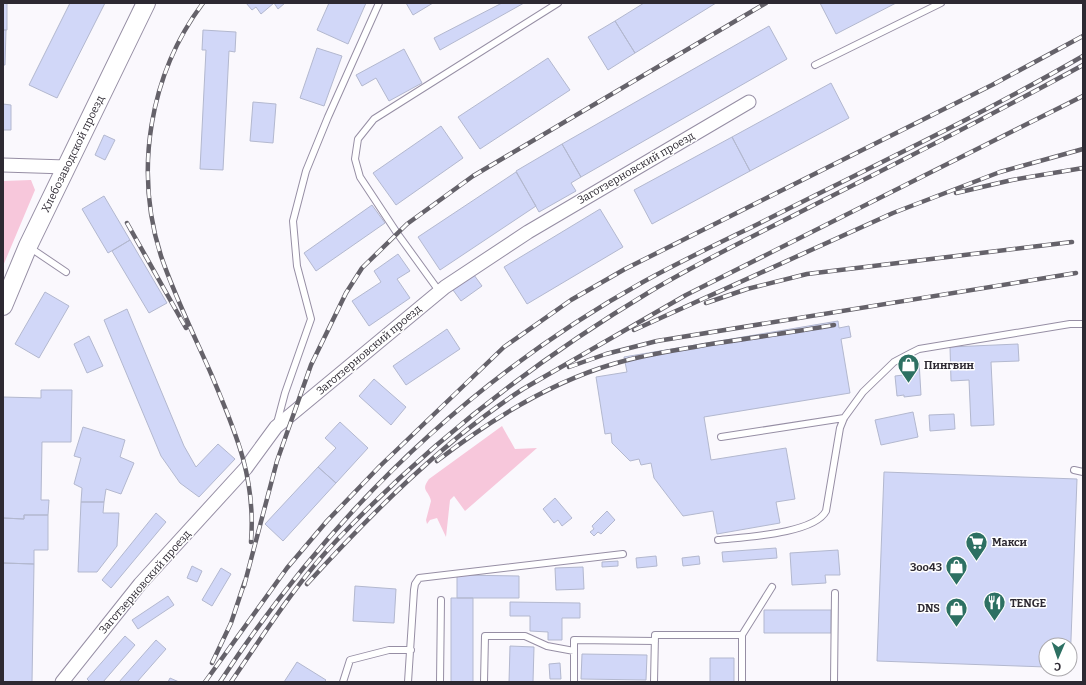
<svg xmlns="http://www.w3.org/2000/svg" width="1086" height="685" font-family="Bitter,serif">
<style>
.green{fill:#f7c7db}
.building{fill:#d1d7f8;stroke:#b3b8cf}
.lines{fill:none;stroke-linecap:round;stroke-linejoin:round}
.lane-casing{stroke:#968ea4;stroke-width:8}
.street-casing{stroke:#968ea4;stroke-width:15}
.secondary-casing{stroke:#968ea4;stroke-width:20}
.lane{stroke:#fff;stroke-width:6}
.street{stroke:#fff;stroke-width:13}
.secondary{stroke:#fff;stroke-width:18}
.rail-casing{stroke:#65626a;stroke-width:4.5}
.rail{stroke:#fff;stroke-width:3;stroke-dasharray:9;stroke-linecap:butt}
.labels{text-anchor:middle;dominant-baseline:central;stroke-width:3;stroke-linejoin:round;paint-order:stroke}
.street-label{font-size:11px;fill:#2d2932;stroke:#fff}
.poi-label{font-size:11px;font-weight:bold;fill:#2d2932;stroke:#fff;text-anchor:start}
</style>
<rect width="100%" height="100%" fill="#faf8fd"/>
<path class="green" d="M31,180L35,190L3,266V181Z
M502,426L515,449L537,448L465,511L454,496L450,500L446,537L437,518L430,520L427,524L426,520L431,501C429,490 420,491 429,479Z"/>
<path class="building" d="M3,3H7V30H3Z
M70,3H105L57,98L29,85Z
M246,3H285L278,9L274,3L261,14L256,7L252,10Z
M329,3H366L348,44L317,30Z
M406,3H433L413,15Z
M502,3H524L440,50L434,38Z
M644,3H716L635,53L615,21Z
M820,3H896L836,34Z
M615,21L635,53L608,70L588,37Z
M769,26L787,59L581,177L562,144Z
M3,30H6L5,65H3Z
M203,30L236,32L235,52L229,51L223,170L200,169L206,50H202Z
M317,48L342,56L324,106L300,98Z
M404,49L422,83L389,101L376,78L362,86L356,75Z
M548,58L570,90L480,149L458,117Z
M831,83L849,118L750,171L732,137Z
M253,102L276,104L273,143L250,141Z
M3,104L11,105V130H3Z
M441,126L463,158L396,205L373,173Z
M104,135L115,140L105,160L95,155Z
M732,137L750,171L652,224L634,190Z
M562,144L581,177L571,183L576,191L539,212L516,171Z
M516,172L536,206L440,270L418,237Z
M104,196L130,240L108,253L82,209Z
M372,205L385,223L316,271L304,253Z
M600,209L623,247L527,304L504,267Z
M130,240L167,303L149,313L112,251Z
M398,254L410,271L397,279L410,298L369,326L352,301L381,282L374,271Z
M474,275L482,286L461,301L453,290Z
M45,292L69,306L39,358L15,344Z
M127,309L184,446L196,467L218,444L235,459L199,497L180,483L161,456L104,320Z
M838,321L839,328L849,326L851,337L841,339L850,393L704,417L711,460L786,448L795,499L776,502L780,523L717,534L713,511L683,516L654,478L651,463L641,465L639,459L630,461L612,443L611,433L605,434L596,377L627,372L624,357Z
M447,329L460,349L406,385L393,366Z
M89,336L103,366L87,373L74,344Z
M1018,344L1019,361L991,362L994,425L971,426L969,380L951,381L950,347Z
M919,361L921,395L904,397V395L897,396L895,376L912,374L910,362Z
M374,379L406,407L391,425L359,396Z
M41,390H72L71,442H42L41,500H49L48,515H24V519L3,518V397L41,398Z
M913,412L918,437L881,445L875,420Z
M954,414L955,429L930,431L929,415Z
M340,422L368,448L336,483L318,467L336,448L325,438Z
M83,427L125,440L120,457L134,463L121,494L106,489L104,502H81L82,488L74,484L81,458L74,456Z
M318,467L336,483L283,541L265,524Z
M884,472L1077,479L1070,666V645H1046V667L877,661Z
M555,498L572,518L562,526L558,520L554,523L543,509Z
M81,502H104L103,513H119L117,546L97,572H78Z
M607,511L615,520L601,534L598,532L594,536L590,532L594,529L592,526Z
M156,513L166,522L111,588L102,580Z
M24,515H48V550H34V564L3,563V518L24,519Z
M776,548L777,558L723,562L722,552Z
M838,550L840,575H825L826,583L792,585L790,553Z
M656,556L657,566L637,568L636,558Z
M699,556L700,564L683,566L682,558Z
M618,561V566L602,567V562Z
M3,563L34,564L32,682H3Z
M192,566L202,571L197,582L187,578Z
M583,567L584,589L556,590L555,568Z
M221,568L231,574L212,606L202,600Z
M457,575L519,576V598H457Z
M355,586L396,589L394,623L353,621Z
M168,596L174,605L138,629L132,620Z
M451,598H473V682H451Z
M510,602L580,603V618H562V640H548V632L530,631V616H510Z
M764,610H831V633H764Z
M125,636L135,645L103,682H90L87,679Z
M156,640L166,649L137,682H119Z
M510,646L534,647L533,682H509Z
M582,654L647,655L646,680L581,679Z
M710,658H734V682H710Z
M297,662L326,680L324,682H284Z
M560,663L561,679H550L549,664Z
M170,678L179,682H168Z"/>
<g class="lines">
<defs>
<path id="lane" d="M815,65L941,3
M29,247L66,272
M439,291L397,233L360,177L355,159L358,139L374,119L558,3
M277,423L285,393L311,319L297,266L293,221L306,171L328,117L379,3
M721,437L844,418
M1074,470L1083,472
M718,540C743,537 814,534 826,511L840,428L844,418L863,392L894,362L911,353L919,349L1070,324H1083
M343,682L350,660L389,650H411
M408,682L414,590L415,584L419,578L623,554
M440,682L441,600
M484,682L485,636H525L547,646L574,651
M574,682V640L655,641
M654,682L655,635H742
M742,682V635L772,587
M834,682L835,593"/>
<path id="street" d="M3,165L66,167
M62,682L140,584L246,468L276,427L445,287L528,232L749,102"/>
<path id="secondary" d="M3,306L28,246L146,3"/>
</defs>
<use href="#lane" class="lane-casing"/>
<use href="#street" class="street-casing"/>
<use href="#secondary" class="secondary-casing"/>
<use href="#lane" class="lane"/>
<use href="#street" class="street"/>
<use href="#secondary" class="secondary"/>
<defs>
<path id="rail" d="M203,3C149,75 134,171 161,256C175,297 195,337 212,376C236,433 256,478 251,542
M956,193L1012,180L1083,168
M127,223L186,328
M706,303L747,289L807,274L1072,242
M634,330L893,213L1000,172L1083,149
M569,367L606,354L657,341L1076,273
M437,461C490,420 549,383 613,364C645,354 678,350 711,344C752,338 793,332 834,325
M307,584C372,513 442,442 523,389L686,295L1083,96
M244,586L277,461L311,365L346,293L362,268L407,224L473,176L766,3
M212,663L231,623L245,581
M205,682L287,568L327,521L380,466L504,347L571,300L625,269L992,85L1083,36
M220,682C328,517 469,379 643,282C679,262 717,244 754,226C864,170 976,118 1083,56
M231,682C264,634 296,583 337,540C429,443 536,360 651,291C703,260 758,234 812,206C903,160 994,114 1083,65"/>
</defs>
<use href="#rail" class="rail-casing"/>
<use href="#rail" class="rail"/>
</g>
<defs>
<symbol id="shop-pin" viewBox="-11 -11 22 30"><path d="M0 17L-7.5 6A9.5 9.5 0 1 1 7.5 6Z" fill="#2d7062" stroke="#fff"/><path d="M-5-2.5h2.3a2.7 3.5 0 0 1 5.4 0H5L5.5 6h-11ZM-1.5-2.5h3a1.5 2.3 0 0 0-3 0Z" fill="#fff"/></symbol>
<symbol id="supermarket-pin" viewBox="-11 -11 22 30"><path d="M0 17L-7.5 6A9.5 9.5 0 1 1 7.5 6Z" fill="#2d7062" stroke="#fff"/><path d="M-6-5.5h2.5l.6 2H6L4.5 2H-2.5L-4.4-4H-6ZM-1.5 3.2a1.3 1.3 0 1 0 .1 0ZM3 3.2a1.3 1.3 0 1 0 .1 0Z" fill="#fff"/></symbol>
<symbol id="restaurant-pin" viewBox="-11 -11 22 30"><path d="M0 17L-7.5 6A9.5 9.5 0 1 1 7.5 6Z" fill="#2d7062" stroke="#fff"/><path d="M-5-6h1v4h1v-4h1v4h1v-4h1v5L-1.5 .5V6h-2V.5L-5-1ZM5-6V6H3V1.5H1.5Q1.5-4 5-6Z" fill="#fff"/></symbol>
</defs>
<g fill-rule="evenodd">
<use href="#shop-pin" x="896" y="352" width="25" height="34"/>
<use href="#supermarket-pin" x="964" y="530" width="25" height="34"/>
<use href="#shop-pin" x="944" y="554" width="25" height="34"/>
<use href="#restaurant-pin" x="982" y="590" width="25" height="34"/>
<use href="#shop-pin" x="944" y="596" width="25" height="34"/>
</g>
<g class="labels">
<g class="street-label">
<text transform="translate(73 154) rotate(-64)">Хлебозаводской проезд</text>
<text transform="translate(636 168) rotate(-30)">Заготзерновский проезд</text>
<text transform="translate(369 350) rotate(-40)">Заготзерновский проезд</text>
<text transform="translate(145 582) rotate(-49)">Заготзерновский проезд</text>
</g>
<g class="poi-label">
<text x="924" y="365">Пингвин</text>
<text x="992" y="542">Макси</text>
<text x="942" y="567" text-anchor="end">Зоо43</text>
<text x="1010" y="603">TENGE</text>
<text x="940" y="608" text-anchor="end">DNS</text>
</g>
</g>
<rect width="1086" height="685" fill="none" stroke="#2d2932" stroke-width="8"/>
<g transform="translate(1058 657) rotate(182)"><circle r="19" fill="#ffffff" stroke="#aba9ad"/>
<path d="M0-3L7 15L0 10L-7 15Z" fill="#2d7062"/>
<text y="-6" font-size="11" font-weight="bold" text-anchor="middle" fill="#2d2932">С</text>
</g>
</svg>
